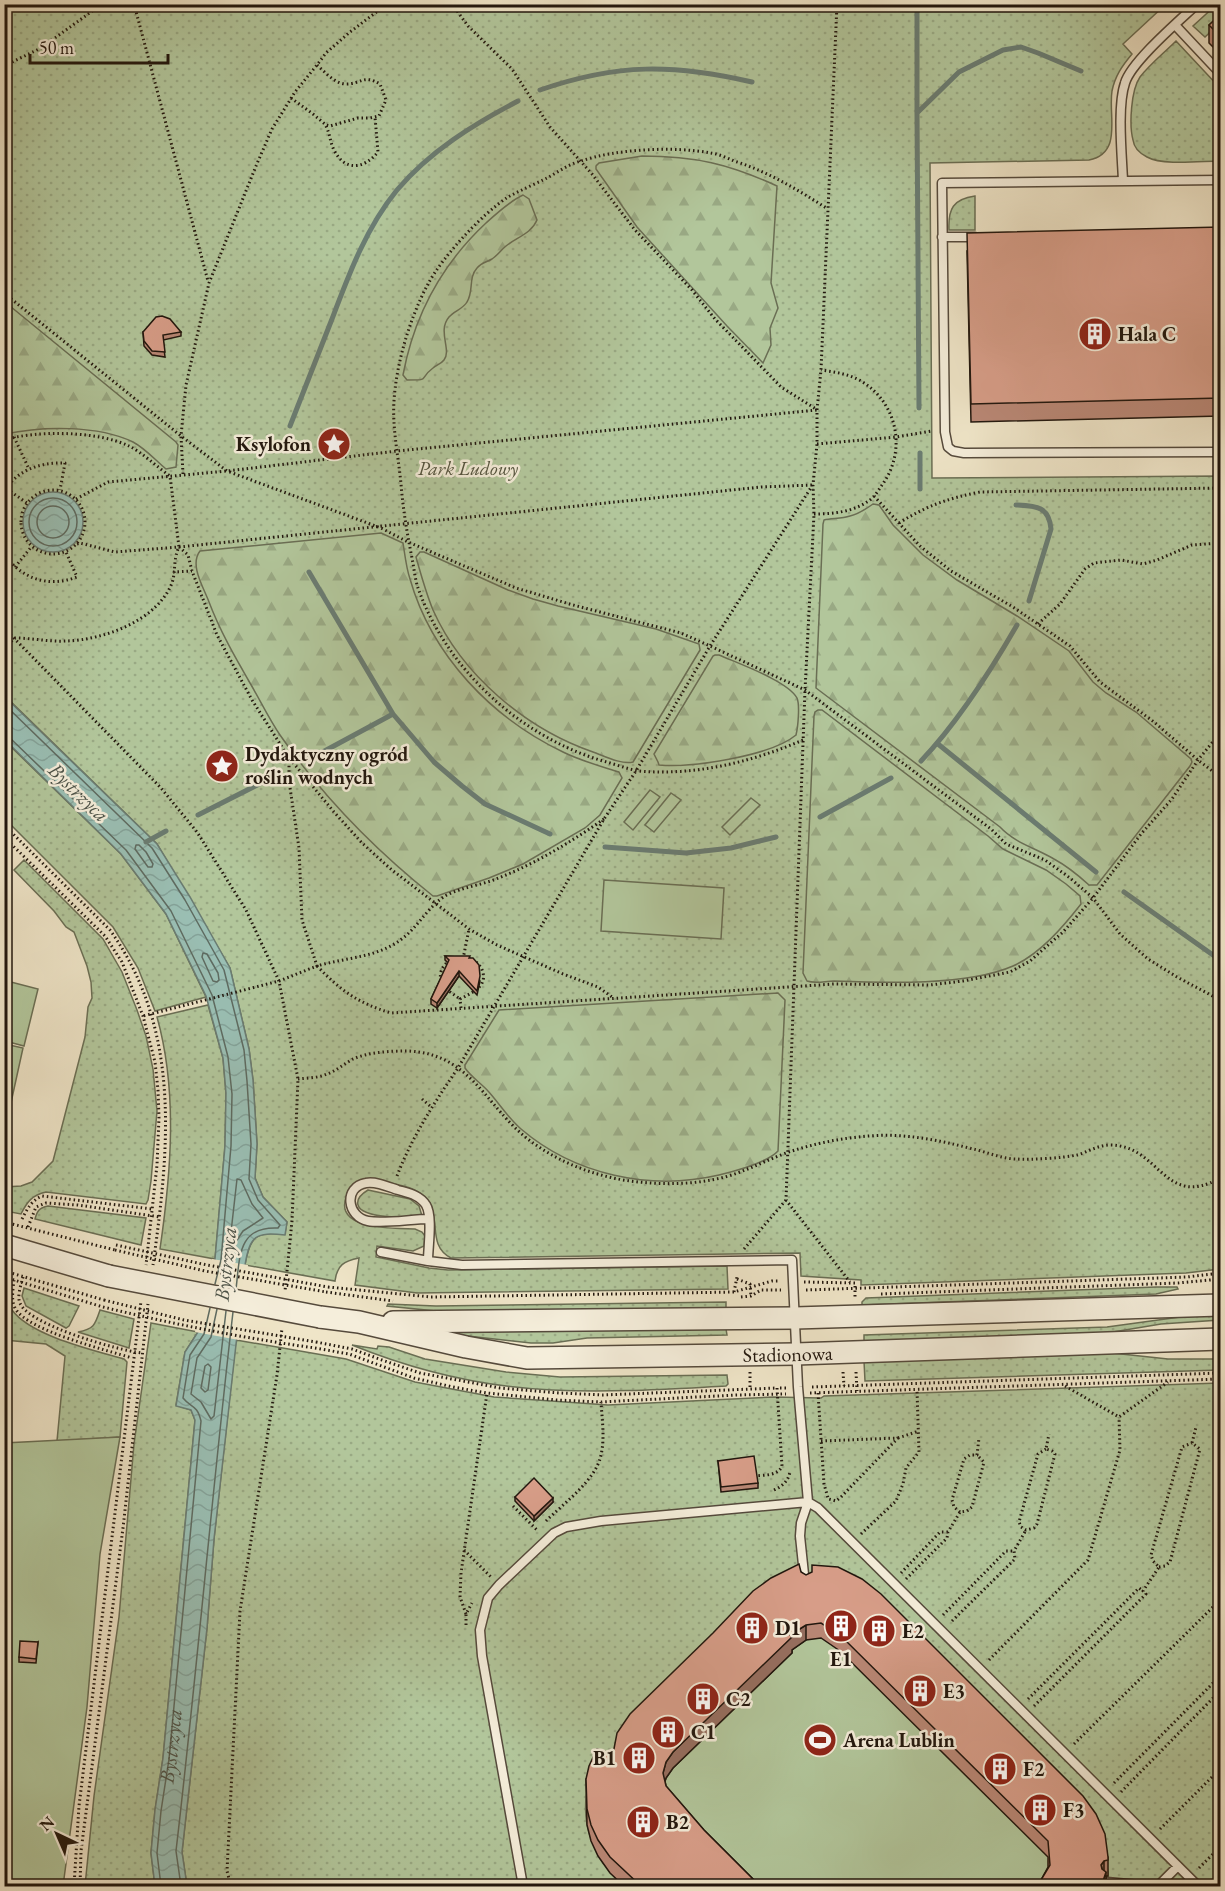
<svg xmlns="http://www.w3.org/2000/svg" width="1225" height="1891" font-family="'EB Garamond',serif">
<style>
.grass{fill:url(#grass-dots);stroke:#6a6e54;stroke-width:1.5}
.forest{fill:url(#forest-firs);stroke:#6a6e54;stroke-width:1.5}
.garden{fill:#b2c69b;stroke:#6a6e54;stroke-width:1.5}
.water{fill:url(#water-waves);stroke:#6a7c72;stroke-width:1.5}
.pier{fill:#efe5c8}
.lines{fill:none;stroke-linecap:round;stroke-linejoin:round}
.shore{stroke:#5e6b61;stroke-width:1.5}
.stream{stroke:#6a7c72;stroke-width:5}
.service-casing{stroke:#554a3c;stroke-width:11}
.tertiary-casing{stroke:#554a3c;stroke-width:24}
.path{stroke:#22170e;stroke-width:3;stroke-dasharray:1.5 3;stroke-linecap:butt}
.service{stroke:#f5eedb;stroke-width:8}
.tertiary{stroke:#f5eedb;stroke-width:21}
.tertiary-bridge-casing{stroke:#554a3c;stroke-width:24;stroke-linecap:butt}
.path-bridge{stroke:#22170e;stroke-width:3;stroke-dasharray:1.5 3;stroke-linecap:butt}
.tertiary-bridge{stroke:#f5eedb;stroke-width:21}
.wall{fill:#b98775;stroke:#22170e;stroke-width:1.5}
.shaded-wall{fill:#966e5f;stroke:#22170e;stroke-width:1.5}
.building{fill:#d79d88;stroke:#22170e;stroke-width:1.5}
.labels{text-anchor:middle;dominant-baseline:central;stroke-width:5;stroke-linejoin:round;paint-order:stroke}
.poi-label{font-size:20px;font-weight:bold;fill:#22170e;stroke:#f5eedb;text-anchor:start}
.park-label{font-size:20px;font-style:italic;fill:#54543f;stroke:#f5eedb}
.street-label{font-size:20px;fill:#22170e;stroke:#f5eedb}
.water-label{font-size:21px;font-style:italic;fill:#4c5248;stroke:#f5eedb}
</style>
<defs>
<pattern id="grass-dots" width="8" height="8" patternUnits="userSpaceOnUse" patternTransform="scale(1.5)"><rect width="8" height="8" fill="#b2c69b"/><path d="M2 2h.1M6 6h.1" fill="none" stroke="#99a984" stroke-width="1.8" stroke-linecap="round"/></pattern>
<pattern id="forest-firs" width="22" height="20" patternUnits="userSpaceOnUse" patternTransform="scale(1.5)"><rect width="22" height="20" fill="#b2c69b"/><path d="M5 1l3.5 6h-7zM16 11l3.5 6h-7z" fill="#99a984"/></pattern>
<pattern id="water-waves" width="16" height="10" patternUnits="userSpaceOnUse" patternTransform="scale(1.5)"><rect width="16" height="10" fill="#9abfb4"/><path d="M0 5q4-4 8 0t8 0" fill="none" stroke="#84a39a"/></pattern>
</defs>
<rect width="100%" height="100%" fill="#efe5c8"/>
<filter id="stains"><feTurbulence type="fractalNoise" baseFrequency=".00333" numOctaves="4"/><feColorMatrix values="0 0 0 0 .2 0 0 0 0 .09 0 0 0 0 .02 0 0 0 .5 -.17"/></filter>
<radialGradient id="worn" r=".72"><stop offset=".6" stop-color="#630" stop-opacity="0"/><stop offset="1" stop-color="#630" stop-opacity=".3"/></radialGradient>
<path class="grass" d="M5,5H1165L1123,44L1132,54C1122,66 1115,76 1112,91C1108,116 1123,153 1089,160L930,163L932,478L1220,476V1269L1186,1273L861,1285V1280L801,1276L800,1253L451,1258C418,1241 457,1197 399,1185C373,1179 375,1179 350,1189C325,1231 393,1228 415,1229L422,1232L425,1236L424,1246L413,1251L377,1246L376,1257L429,1268L448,1270L727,1266L728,1289L417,1293L355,1285L359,1258C344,1261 337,1265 335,1281L245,1265C250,1235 256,1232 285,1234L287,1222L263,1197L255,1178L257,1144L253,1080L249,1049L230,968L157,844L5,696Z
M1216,5H1220V23L1205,37L1193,26Z
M1176,41L1220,88V161C1202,161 1163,166 1147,157C1141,154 1134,148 1133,140C1129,125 1131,90 1140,77C1150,64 1164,53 1176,41Z
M975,196V230H949C948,209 953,199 975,196Z
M4,740L121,854L166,914L206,997L155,1011L138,968L113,927L5,819Z
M24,860L103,939L122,972L137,1010L146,1036L153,1069L157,1111L151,1181L148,1200L146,1204L46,1192C32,1195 27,1202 21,1214L5,1211V1187L21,1186L32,1182L53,1161L85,1037L88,1007L92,998L91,982L87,966L74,932L66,927L54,911L14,870Z
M208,1005L223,1058L226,1093L225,1146L215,1259L160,1249C171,1173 178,1092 157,1017Z
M368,1190L410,1199L419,1206L422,1216C409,1218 362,1219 358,1205C356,1198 363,1193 368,1190Z
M48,1206L146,1218L141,1245L35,1219C37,1211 39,1208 48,1206Z
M5,1281C14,1286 8,1300 12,1310C31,1336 93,1350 124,1359L127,1362L120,1437L57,1441L65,1356L46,1344L5,1340Z
M1156,1287H1177L1178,1289L1156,1294L862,1305V1302L866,1298Z
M24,1288L79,1306L69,1326L66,1328L26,1306L22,1296Z
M726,1302V1309L446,1312L387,1306L388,1304L436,1306Z
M100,1310L134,1319L129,1348L78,1332C94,1329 95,1325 100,1310Z
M1220,1315V1320L1161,1324L1107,1333L864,1341V1335L1107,1327L1180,1317Z
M151,1323L198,1332L185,1352L176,1405L191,1410L195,1420L163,1758L155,1810L151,1853L155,1886H85L94,1796L119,1617L134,1444Z
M726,1329L727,1335L587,1338L553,1343H531L459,1335V1331Z
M236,1340L346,1359L415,1382L494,1397L608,1405L774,1397L821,1398L824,1396L1220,1383V1886H187L182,1852L207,1628L214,1539Z
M352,1345L377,1349L378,1346L389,1347L425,1359L506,1372L560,1377L727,1375L728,1384L726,1386C668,1389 610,1393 552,1390C483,1387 416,1371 352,1345Z
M1112,1353L1168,1359H1220V1370L865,1381L864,1361Z"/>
<path class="forest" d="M642,156C695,156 729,164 777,186L771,283L778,308L770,328L771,345L763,363L727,326L637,227L596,169V166L599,163Z
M523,195L529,199L537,220C531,234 517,237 506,246C501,250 498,255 492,259C487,262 481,263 477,268C468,278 474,291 467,302C463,309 454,311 449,317C437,331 452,350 444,360C441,364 436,365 433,368C417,380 432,380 407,380L403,375C414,316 442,264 486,223C497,213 510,201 523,195Z
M5,302L176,442L178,445L176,467L166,469C155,460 146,449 133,442C98,425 42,426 5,434Z
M873,504L879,505L893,525L923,555L957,580L1017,616L1069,651L1093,682L1106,693L1136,712L1191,759L1192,762L1190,766L1097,885H1089C1078,875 1067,866 1054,859C1035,848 1015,843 1000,827L816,688L823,524L824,520C832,518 841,519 850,516C859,514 866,509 873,504Z
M381,533L403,543C405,555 406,567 410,579C432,656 492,718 563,752C581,761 600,766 619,772L622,778L600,815L585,828L523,864L489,878L437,896H433C374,849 323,797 280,735C269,719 260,700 250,683C235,657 220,631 209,602C204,588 189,565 200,551Z
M424,552L508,590L533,599L558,606L656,629L699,644L700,650L633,762C622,765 604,756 593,752C526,729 462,675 433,610C426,593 421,575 416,557L420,552Z
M715,655H719C737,663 788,681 797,698C800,705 798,727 796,735C771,756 691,768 659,765L658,762L654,754L713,656Z
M818,710H822L988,836L1003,849L1046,870L1066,884L1080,896L1081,904C1063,927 1040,954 1013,966C967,986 885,983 834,981C825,981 816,984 807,981L803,973L814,716L815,712Z
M778,993L785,1000L778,1151C767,1163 735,1171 719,1175C650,1191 575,1175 521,1129C508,1118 499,1103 488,1091C481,1083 471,1077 465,1068V1065L499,1010Z"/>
<path class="garden" d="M650,790L660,797L633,830L624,822Z
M671,793L681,800L654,832L645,825Z
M751,798L760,805L730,835L722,827Z
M604,880L724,888L721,939L601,931Z
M7,981L38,989L24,1046L5,1041L4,991Z
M5,1044L23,1048L5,1130L4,1044Z
M120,1437L100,1554L87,1707L63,1886H5L4,1443Z
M774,1595L1105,1850L1108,1873L1106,1886H624C594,1857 578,1825 589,1782L612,1769Z"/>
<path class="water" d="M23 522a30 30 0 1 1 60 0a30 30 0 1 1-60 0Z
M4,696L157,844L190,897L230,968L249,1049L253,1080L257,1144L255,1178L263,1197L287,1222L285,1235C256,1232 250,1235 245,1265L214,1539L207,1628L182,1852L187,1886H155L151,1853L155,1810L163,1758L195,1420L191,1410L176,1406L185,1352L198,1332L215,1259L225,1146L226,1093L223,1058L206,996L166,914L121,854L5,740Z"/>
<path class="pier" d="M212,1259L248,1265L239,1340L195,1332Z"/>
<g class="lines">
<g class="shore">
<circle cx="53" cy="522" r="24"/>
<circle cx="53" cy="522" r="16"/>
<path d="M4,704L152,848L185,900L224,970L244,1050L247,1081L251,1144L249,1179L258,1200L280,1225L278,1228C237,1226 240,1258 236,1289"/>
<path d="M4,737L11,739L126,850L171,911L212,995L228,1057L232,1094L231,1146L221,1260L215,1284"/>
<path d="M136,845H139L146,852L153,864L152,867H148L135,849Z"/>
<path d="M203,953L207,954L218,973L219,980L217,982L213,981L202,957Z"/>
<path d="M237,1179L241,1180L252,1204L263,1218L243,1231L235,1243L233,1245L230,1241Z"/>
<path d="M217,1309L211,1337L197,1358L191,1394L201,1402L211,1419L214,1416L226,1311"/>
<path d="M208,1364L211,1367L208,1390L205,1392L201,1388L205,1366Z"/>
<path id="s1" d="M161,1886L157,1853L161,1811L169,1759L201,1421C197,1404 191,1408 183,1398L190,1355L204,1334L210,1308"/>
<path d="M181,1886L176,1851C197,1672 212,1492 233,1312"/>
</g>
<path class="stream" d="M917,10V113
M540,90C618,63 673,64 752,82
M919,408L917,113L959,72L1003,50L1021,47L1038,53L1081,71
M290,426C304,390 318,355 332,319C349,274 366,228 397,190C430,151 474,124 518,101
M920,453V489
M1016,505C1036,506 1049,506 1051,529L1029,601
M309,572L393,714L434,762L462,786L485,804L550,834
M938,744L1096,872
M306,761L393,714
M921,761C958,722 990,672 1017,625
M198,815L279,774
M820,817L891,778
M146,842L166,831
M605,847L686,853L731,848L776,837
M1124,892L1220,960"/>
<defs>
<path id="service" d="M1175,25L1220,73
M1220,180L942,183L945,432L948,447L953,451L964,453L1220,452
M1123,181C1122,156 1117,106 1125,83C1131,62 1179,21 1197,4
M942,237H975
M381,1252L428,1261L462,1265L792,1260L798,1387L808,1502L801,1523L800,1536L805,1584
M428,1261C428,1247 433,1216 426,1205C420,1195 408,1193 398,1190C389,1187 376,1181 366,1183C343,1187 347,1217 368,1221C384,1224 412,1219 429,1219
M1107,1882L1150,1886L1159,1885L1178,1866
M523,1886L482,1656L480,1630L488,1598L499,1585L554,1533L566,1527L601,1521L808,1502L818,1508L1198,1886"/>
<g id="tertiary">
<path d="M4,1245L109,1276"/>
<path id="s2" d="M320,1317L359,1322L466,1347L527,1358L796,1354L1220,1339"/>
<path d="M393,1322L795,1318L1220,1305"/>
</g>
</defs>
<use href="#service" class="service-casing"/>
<use href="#tertiary" class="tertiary-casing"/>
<path class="path" d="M134,4L208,281
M452,4L468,26L512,69L550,127L592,174L635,230L692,290L715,319L781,387L816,409
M837,4L821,370L817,410V444L813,485L814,514L805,690L786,1200L850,1282
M4,66L41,48L102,4
M291,98L313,114L326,125L330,126L358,118H370L379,116L386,100L380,84C363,74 362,84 346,84C335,84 325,72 317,65
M326,126C330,134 330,142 334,150C345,172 364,169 378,152L375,117
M4,214L10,220L4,226
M4,293L181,436L227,471L381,528L408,542L516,588L573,605L681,633L710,646L805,690L991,829L1006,844L1045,860L1070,878L1093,898L1120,934L1148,959L1177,977L1220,1000
M14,437L29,469
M4,440C37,430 98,431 129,446C143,453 157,467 170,476L179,547C173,559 176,571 172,583C157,621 103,640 66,641C49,642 32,638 15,638L4,648
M817,444L896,437L932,431
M183,474L181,436L186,385L209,283L256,166L272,129L295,92L317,65L326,53L350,32L387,4
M7,489L27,503
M21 522a32 32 0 1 1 64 0a32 32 0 1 1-64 0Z
M4,493C15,470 41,462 65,463L60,490
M874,496L920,546L951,571L1013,607L1070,646L1100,682L1154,722L1198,760L1220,777
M76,499L108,482L227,471L397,451L817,410
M814,514C832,514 852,512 867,502C874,498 878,491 882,485C907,451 898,403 861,381C849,374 835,372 821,370
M899,523C926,506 949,498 980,492L1220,488
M77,544L80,543L115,552L179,547L761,487L813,485
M179,547L188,555L192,571L217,635L252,700L289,758V781L299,848L302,920L317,966L279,981L298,1079L292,1221L285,1291
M4,554C22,579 48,588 77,577L66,552
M15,567L32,546
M173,572L192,571
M1038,624L1060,604L1085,569L1094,563L1121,560L1143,564L1157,560L1192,545L1220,543
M4,628L161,788L197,832L246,910L279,981L143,1016
M803,740C752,762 695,776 639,771C627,769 615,764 603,761C521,737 447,670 418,588C415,579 414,568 412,558C407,533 403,509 401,484C399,463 395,442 394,422C391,379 408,321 428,284C443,256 482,214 508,197C521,190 535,184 547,178C558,172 569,164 581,161C616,149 674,146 711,153C719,154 727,158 734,161C769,172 798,190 828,209
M290,759L334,812L362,843L392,870L469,929L497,945L563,974L598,987L612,997
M604,819C571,842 535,864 496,879C481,885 464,887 449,894C431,902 419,926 403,938C378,958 347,957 317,966C341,991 358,1003 391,1013L834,984L930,985L963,981L1010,972L1030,961L1063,932L1093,898L1141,834L1172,799L1198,760L1220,733
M4,825L110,930C182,1031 169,1149 153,1265
M4,837L105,936L122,962L143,1016L155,1062L158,1090L159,1117L157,1165L146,1265
M463,959L469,929
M441,981C439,973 442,966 449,961
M446,989L460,999
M461,1008L460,999C466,996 472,993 477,989C488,981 484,966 473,960
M298,1079C307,1078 318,1078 327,1074C336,1071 344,1064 353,1059C369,1052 390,1051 407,1051C471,1053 486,1107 529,1140C558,1162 594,1176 630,1181C662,1185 694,1185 725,1177C746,1171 765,1161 786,1153C812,1144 841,1138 869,1136C904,1133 939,1140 973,1149C987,1152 1002,1159 1017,1159C1031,1160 1063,1158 1077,1155C1088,1152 1098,1145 1110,1145C1160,1145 1164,1210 1220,1178
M422,1099L431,1107
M397,1176C412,1137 434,1103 458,1068L604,819L636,771L710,646L812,486
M22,1219C27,1209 32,1200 42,1196L152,1209
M4,1222L115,1250
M28,1227L36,1207L46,1203L78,1205L160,1217
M744,1249L786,1200
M4,1271L104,1300
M4,1277L103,1307
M23,1277C21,1285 16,1298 21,1305C33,1326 117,1350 142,1353
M737,1279L750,1284L751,1297
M14,1280C13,1289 11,1300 15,1308C27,1331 107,1350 132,1358
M804,1282L855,1283V1297
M328,1287L431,1297L614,1294L734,1292L772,1281H780
M806,1290L1187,1277L1220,1273
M326,1292L393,1301
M734,1292L737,1277
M881,1294L1178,1283L1220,1279
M741,1297L751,1296L761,1290H781
M316,1342L352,1349L382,1360L420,1373L500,1388L560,1393L603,1395L777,1388
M315,1348L349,1354L414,1378L453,1387L487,1393L557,1400L601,1402L736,1395L786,1394
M750,1372V1388
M843,1372L844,1386
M856,1372L857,1391
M1065,1386L1119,1417L1168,1382
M812,1387L1220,1373
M810,1393L1220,1379
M818,1393L824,1484L828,1498
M898,1438L919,1431
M821,1441L898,1438L841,1497L836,1501L829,1499
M1046,1449L1038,1454L1019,1522L1021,1527L1026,1530L1034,1528L1037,1524L1055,1454L1052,1451L1046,1449L1049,1434
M754,1476C764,1475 778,1476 782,1466L777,1388H787
M774,1490C783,1486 789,1480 790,1471
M513,1506L537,1530
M960,1512L954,1507L952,1500L964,1459L970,1455H977L979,1438
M1220,1515L1217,1527L1220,1528
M546,1521C564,1503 596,1480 601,1455C605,1438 602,1419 601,1402
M861,1534L896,1501L903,1484L906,1468L919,1452L917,1390
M464,1550L491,1577
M1220,1561L1217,1574L1220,1582
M1159,1567L1165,1566L1170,1562L1200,1449L1192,1443L1196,1427
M901,1573L940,1532H948
M906,1579L947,1538L948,1532L960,1512L967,1511L972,1507L984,1462L977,1455
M466,1614L460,1597L461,1573L487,1393
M943,1615L1006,1551H1014
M952,1621L1015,1559L1014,1551L1026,1530
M466,1625V1614L472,1603
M989,1660L1088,1560L1120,1450L1119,1417
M1028,1699L1139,1588L1143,1591
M1034,1706L1146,1594L1143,1591L1159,1567L1153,1561L1151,1555L1182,1447L1192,1443
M1074,1744L1213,1607L1220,1592
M1114,1783L1220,1676
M1121,1792L1220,1691
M1160,1829L1220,1769
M1199,1868L1220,1847
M74,1886L79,1806L141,1301
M80,1886L81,1851L123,1528L148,1304
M231,1886L227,1871L240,1611L277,1375L282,1328"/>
<use href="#service" class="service"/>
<use href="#tertiary" class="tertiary"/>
<defs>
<path id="tertiary-bridge" d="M109,1276L320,1317"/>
</defs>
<use href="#tertiary-bridge" class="tertiary-bridge-casing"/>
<path class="path-bridge" d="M116,1245L207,1265L328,1287
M115,1250L205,1271L326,1292
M104,1300L184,1320L316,1342
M103,1307C173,1324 243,1338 315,1348"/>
<use href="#tertiary-bridge" class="tertiary-bridge"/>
</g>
<path class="wall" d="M1221,14V55L1209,43V25Z
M1221,227V416L971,422L967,251Z
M143,332H181V336L163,340L165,357L152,355L144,346Z
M445,956L470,958L480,981L477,995L459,976L437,1008L431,1004V999L448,963L445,960Z
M718,1461L758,1483V1488L721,1492Z
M515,1497L553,1502L534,1521L515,1501Z
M801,1572L1108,1857V1876H1106V1887L1041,1880L1048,1867V1857L840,1651L821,1638L806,1640L792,1650V1653L673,1768L666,1778L665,1781L666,1786L704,1830L761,1887H625L610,1873L598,1856L591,1841L587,1825L586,1779Z
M38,1642L36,1663L19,1662V1657Z"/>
<path class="shaded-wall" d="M459,971V976L437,1008V1003Z
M553,1498V1502L534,1521V1516Z
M806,1625V1640L792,1650V1653L673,1768L666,1778L663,1789V1773L666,1762L673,1752L790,1635Z
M1104,1861V1877L1101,1865Z
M1106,1872V1887H1101Z"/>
<path class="building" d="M1221,14V37L1209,25Z
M1221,227V398L971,404L967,233Z
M162,316L170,319L181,332L163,335L165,352L152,351L144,341L143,332L156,317Z
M445,956H470L469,958H473L479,965L480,976L477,991L459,971L437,1003L431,999L449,960Z
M754,1456L758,1483L721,1487L718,1461Z
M534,1478L553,1498L534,1516L515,1497Z
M799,1564L801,1572L806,1575L812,1572V1565L838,1567L862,1579L881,1594L1083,1796L1096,1814L1105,1834L1108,1857V1860L1104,1861L1101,1865L1102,1869L1106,1872L1101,1887H1034L1041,1880L1050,1865L1048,1841L840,1635L821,1623L806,1625L790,1635L792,1637L673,1752L666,1762L663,1773L666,1786L704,1830L761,1887H642L610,1857L598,1840L591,1825L587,1809L586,1779L589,1766L597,1749L613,1754L617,1733L630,1714L713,1633L753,1591L771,1578Z
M20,1641L38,1642L36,1659L19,1657Z"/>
<defs>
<symbol id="building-disc" viewBox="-11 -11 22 22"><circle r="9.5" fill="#8f2418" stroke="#f5eedb"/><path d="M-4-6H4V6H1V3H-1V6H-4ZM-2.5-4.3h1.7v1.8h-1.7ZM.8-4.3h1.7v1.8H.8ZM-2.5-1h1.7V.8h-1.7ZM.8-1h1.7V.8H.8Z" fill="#fff"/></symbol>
<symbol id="sight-disc" viewBox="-11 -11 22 22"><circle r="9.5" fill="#8f2418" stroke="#f5eedb"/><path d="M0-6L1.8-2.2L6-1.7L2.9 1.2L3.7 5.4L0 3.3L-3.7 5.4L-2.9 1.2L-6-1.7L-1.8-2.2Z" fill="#fff"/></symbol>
<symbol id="stadium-disc" viewBox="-11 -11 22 22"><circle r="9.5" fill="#8f2418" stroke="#f5eedb"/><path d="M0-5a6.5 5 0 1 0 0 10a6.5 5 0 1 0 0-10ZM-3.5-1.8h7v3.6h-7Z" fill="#fff"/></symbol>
</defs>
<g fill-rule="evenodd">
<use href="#building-disc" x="1076" y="315" width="38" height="38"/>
<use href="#sight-disc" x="315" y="425" width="38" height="38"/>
<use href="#sight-disc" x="203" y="747" width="38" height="38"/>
<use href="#building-disc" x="822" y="1607" width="38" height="38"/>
<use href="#building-disc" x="733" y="1609" width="38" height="38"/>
<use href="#building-disc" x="860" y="1612" width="38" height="38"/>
<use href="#building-disc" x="901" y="1672" width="38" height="38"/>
<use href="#building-disc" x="684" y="1680" width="38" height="38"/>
<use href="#building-disc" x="649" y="1713" width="38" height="38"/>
<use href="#stadium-disc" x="801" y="1721" width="38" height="38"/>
<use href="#building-disc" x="620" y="1739" width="38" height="38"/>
<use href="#building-disc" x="981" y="1750" width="38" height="38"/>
<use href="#building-disc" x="1021" y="1791" width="38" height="38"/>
<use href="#building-disc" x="624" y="1803" width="38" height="38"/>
</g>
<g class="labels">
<g class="poi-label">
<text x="1118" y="334">Hala C</text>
<text x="311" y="444" text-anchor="end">Ksylofon</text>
<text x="245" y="754">Dydaktyczny ogród<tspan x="245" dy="23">roślin wodnych</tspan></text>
<text x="775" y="1628">D1</text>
<text x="902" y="1631">E2</text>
<text x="841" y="1659" text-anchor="middle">E1</text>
<text x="943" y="1691">E3</text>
<text x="726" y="1699">C2</text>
<text x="691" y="1732">C1</text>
<text x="843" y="1740">Arena Lublin</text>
<text x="616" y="1758" text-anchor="end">B1</text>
<text x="1023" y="1769">F2</text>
<text x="1063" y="1810">F3</text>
<text x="666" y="1822">B2</text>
</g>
<g class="park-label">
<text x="468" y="468">Park Ludowy</text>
</g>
<g class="street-label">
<text stroke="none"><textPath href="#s2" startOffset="472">Stadionowa</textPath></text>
</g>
<g class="water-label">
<text transform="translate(79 792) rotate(44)">Bystrzyca</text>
<text transform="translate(225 1264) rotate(-84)">Bystrzyca</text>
<text stroke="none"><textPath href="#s1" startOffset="141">Bystrzyca</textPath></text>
</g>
</g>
<rect width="1225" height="1891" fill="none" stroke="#efe5c8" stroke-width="24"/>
<rect x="6" y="6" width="1213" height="1879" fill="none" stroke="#22170e" stroke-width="3"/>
<rect x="12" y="12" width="1201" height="1867" fill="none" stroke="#22170e" stroke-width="1.5"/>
<g transform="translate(57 1834) rotate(316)" stroke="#f5eedb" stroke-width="4.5" paint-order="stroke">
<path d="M0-4.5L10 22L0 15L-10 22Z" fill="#22170e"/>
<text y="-9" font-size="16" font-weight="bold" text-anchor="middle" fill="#22170e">N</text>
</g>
<path d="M30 54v9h138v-9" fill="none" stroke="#22170e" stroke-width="3"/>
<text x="39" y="54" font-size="18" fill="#22170e" stroke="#f5eedb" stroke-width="4.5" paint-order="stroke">50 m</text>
<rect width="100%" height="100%" filter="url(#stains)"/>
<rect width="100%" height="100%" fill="url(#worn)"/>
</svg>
